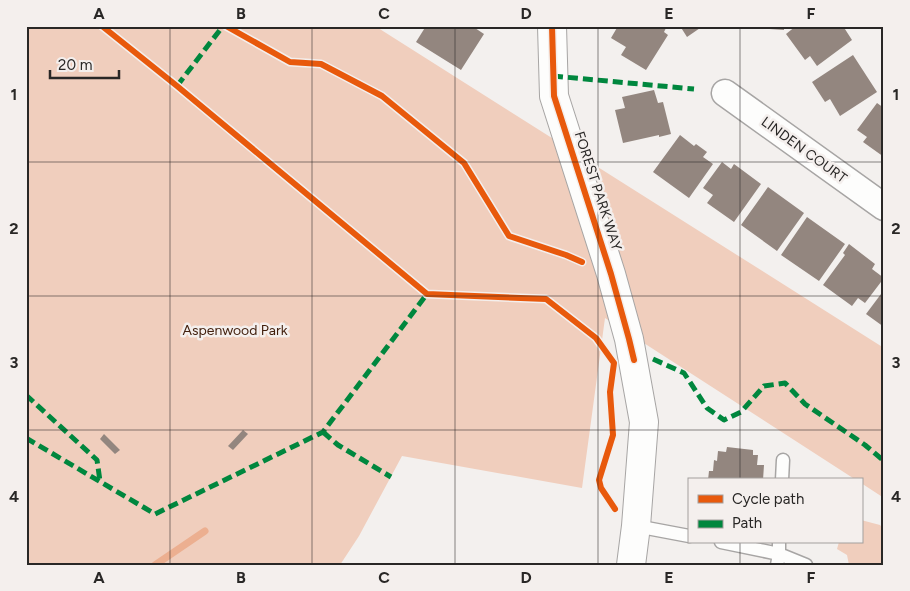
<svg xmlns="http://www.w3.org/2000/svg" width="910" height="591" font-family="Figtree,sans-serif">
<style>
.green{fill:#f0cebd}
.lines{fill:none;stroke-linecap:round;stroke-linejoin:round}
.stream{stroke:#ecaf90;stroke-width:7}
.building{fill:#93867f}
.service-casing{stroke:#a7a5a4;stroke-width:15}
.minor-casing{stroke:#a7a5a4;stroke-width:29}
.tertiary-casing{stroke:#a7a5a4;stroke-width:30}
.service{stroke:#fdfdfc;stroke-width:12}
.minor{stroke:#fdfdfc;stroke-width:26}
.tertiary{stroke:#fdfdfc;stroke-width:28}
.quiet{stroke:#00873e;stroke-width:5;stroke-dasharray:10 5;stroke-linecap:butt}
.cycleway-casing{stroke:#f4efed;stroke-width:9}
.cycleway{stroke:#e8590c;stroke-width:6}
.grid{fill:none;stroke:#292726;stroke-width:1;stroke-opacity:0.55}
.labels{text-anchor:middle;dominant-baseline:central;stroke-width:5;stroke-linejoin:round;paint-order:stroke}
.street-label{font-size:14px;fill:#292726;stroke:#f4efed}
.park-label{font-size:14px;fill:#42200e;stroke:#f4efed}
.neatline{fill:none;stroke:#292726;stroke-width:2}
.grid-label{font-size:16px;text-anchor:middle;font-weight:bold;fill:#292726}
</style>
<rect width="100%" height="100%" fill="#f3f0ee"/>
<path class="green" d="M26,26H375L884,348V498L861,483V480H856L605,318L582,488L402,456L359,536L340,565H26Z
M861,520L880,525L884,530V565H849L847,555L837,549L839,542H861Z"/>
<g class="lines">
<path class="stream" d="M155,565L205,531"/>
</g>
<path class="building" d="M426,26H472L484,34L461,70L416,42Z
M618,26H663L666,28L664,32L668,35L646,70L621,55L626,47L611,38Z
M680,26H703L687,37Z
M755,26H784V30L755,28Z
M796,26H843L852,40L817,66L810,56L805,60L786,34Z
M853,55L877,92L840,116L830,99L825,102L812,82Z
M654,90L658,103L663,102L671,134L659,137V135L623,143L615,110L625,108L622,97Z
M877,103L884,108V157L863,142L867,137L857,130Z
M680,135L694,146L696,144L707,152L703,157L713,164L689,198L653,172Z
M722,162L731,169L734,164L761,184L734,222L707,203L713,195L703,188Z
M768,187L804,213L777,251L741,225Z
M807,217L845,244L819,281L781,255Z
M849,244L875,264L872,269L884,278L865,303L858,298L852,306L823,285L845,255L843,253Z
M884,290V327L866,314Z
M243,430L248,434L233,450L228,446Z
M104,434L120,450L115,454L100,439Z
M727,447L753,450V455H758L757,465H764L763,480H708L709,471H713L714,460L717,461L718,451L726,452Z"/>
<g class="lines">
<defs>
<path id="service" d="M782,480L783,460
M636,526L689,536
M721,542L779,554L806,565
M777,565L779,554V542"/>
<path id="minor" d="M725,93L884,207"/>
<path id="tertiary" d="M552,26L554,96L611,274L629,339L644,422L636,526L631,565"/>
</defs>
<use href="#service" class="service-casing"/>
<use href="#minor" class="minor-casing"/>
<use href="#tertiary" class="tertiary-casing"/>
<use href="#service" class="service"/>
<use href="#minor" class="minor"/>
<use href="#tertiary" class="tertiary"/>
<path class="quiet" d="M553,76L694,89
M177,86L223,26
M653,359L684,373L707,408L724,420L741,412L764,386L785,383L805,404L865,445L884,461
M26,395L97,460L100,481
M323,432L338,445L391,477
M26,438L155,514L323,432L427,294"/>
<defs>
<path id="cycleway" d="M102,26L177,86L427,294L546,299L596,338L614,363L610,392L613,435L599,480L601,488L615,509
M226,26L290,62L321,64L382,96L464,163L509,236L566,255L582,262
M552,26L554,96L611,274L629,339L634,360"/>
</defs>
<use href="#cycleway" class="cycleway-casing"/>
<use href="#cycleway" class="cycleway"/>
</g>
<path class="grid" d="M170,26V565M312,26V565M455,26V565M598,26V565M740,26V480M26,162H884M26,296H884M26,430H884M740,542V565"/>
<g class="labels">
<g class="street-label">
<text transform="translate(804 150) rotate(36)">LINDEN COURT</text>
<text transform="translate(598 191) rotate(72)">FOREST PARK WAY</text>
</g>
<g class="park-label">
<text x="235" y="330">Aspenwood Park</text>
</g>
</g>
<rect width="910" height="591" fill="none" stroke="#f4efed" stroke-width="55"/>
<rect x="688" y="478" width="175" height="65" fill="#f4efed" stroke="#a39f9d"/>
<rect x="698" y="495" width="25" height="8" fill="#e8590c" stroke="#a39f9d"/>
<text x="732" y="504" font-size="15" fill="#292726">Cycle path</text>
<rect x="698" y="520" width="25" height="8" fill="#00873e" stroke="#a39f9d"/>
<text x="732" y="528" font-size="15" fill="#292726">Path</text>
<path d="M50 70v8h69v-8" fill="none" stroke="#292726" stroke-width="2.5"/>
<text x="58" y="70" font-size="15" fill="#292726" stroke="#f4efed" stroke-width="4" paint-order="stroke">20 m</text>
<rect x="28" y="28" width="854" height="536" class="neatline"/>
<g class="grid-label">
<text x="99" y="19">A</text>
<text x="241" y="19">B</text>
<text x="384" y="19">C</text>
<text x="526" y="19">D</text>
<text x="669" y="19">E</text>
<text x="811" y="19">F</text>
<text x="14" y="100">1</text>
<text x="896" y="100">1</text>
<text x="14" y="234">2</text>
<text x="896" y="234">2</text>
<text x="14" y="368">3</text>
<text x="896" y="368">3</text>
<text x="14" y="502">4</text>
<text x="896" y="502">4</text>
<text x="99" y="583">A</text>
<text x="241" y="583">B</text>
<text x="384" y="583">C</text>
<text x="526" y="583">D</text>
<text x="669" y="583">E</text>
<text x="811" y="583">F</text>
</g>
</svg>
